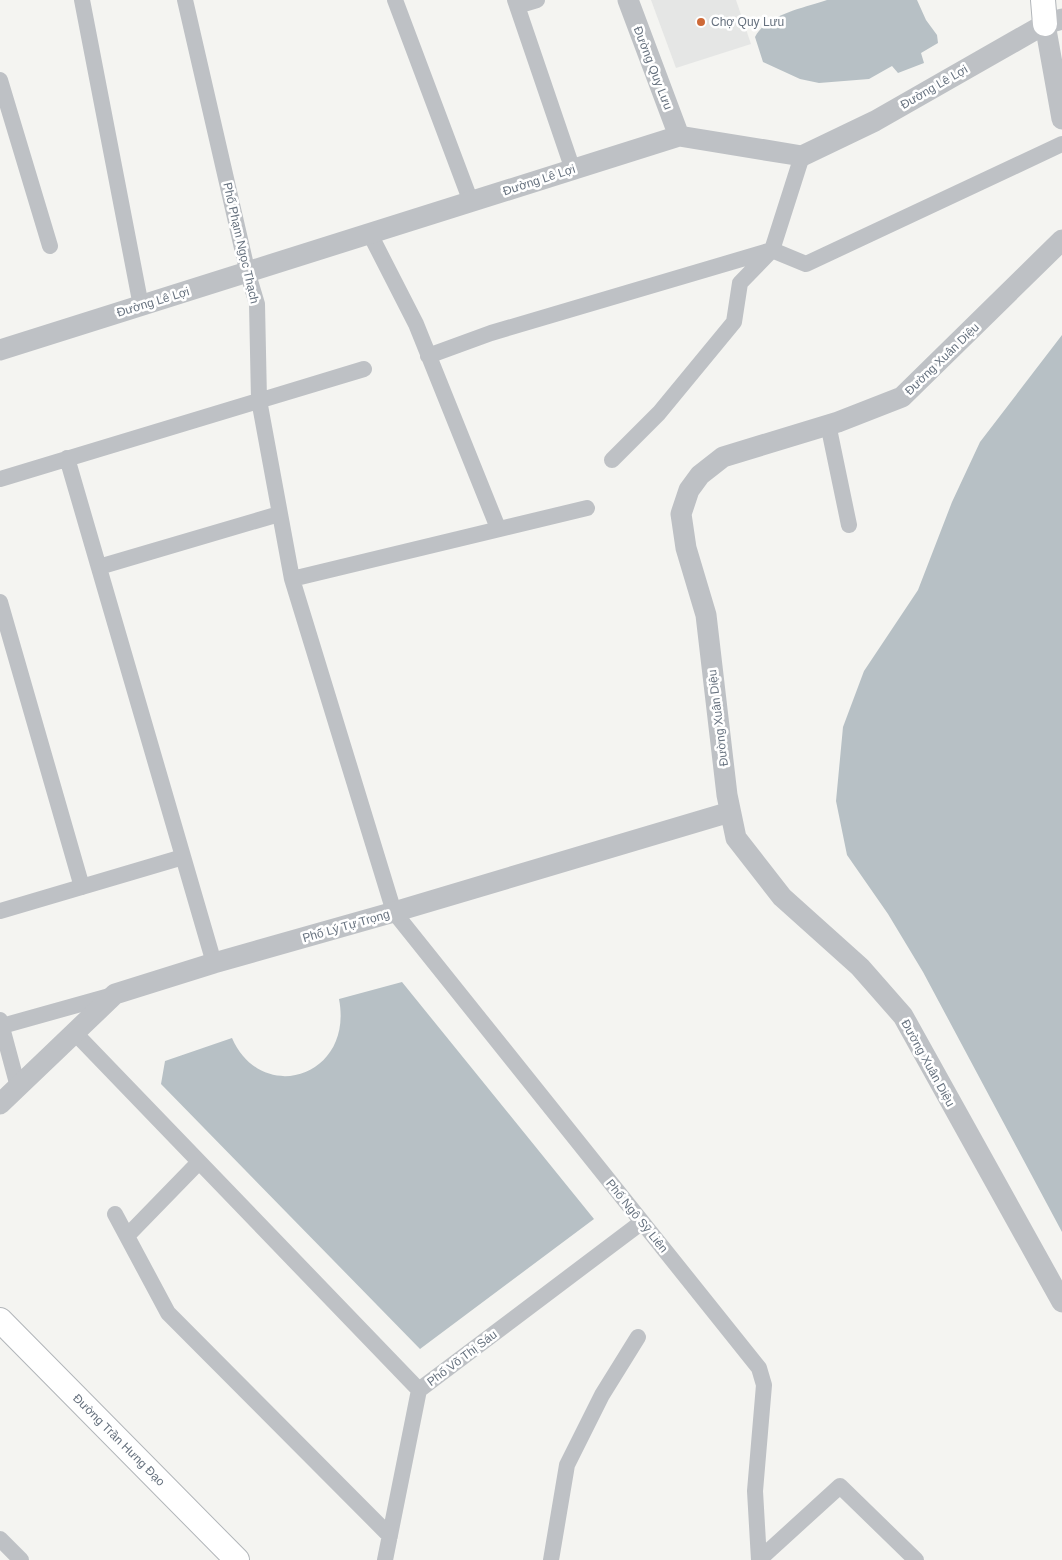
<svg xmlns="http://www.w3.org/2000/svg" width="1062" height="1560" font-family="Helvetica,sans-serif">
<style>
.built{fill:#e5e6e5}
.water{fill:#b7c0c5}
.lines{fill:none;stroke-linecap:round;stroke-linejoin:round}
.secondary-casing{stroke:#b1b5b9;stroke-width:26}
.minor{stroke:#bec1c5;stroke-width:16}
.tertiary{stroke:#bec1c5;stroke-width:21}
.secondary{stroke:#fff;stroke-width:24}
.poi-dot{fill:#ce6937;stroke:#fff;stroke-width:2}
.labels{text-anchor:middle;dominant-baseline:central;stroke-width:5;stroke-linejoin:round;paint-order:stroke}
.poi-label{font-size:12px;fill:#67727f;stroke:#fff;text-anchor:start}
.street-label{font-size:12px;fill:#67727f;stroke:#fff}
</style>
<rect width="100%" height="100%" fill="#f4f4f1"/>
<path class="built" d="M651,0H736L751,44L676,68Z"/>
<path class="water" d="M827,0H917L926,20L937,35L938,43L921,53L924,63L898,73L892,66L869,79L819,83L800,79L763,62L755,37C767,14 804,8 827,0Z
M1062,335V1232L923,972L888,914L847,855L836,801L843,727L864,671L918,590L952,502L980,442Z
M402,982L594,1219L420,1349L161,1084L165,1061L232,1038C262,1106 354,1077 339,999Z"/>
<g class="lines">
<defs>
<path id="secondary" d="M1043,0L1045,24
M0,1320L237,1560"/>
</defs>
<use href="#secondary" class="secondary-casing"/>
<path class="minor" d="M82,0L141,306
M185,0L248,274L257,304L259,400L292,579
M395,0L471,202
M515,0L573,170
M517,6L537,0
M0,80L50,246
M370,234L416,324L498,528
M428,356L491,333L772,250L806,264L1062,144
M828,424L849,525
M67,458L214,963
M612,460L659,413L734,322L740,283L772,250L802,156
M0,479L364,369
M587,508L292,579L394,912L759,1368L764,1385L755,1491L759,1560
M99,567L279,514
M0,602L82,887
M0,911L183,857
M0,1020L18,1087
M2,1026L113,995
M75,1033L419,1390
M115,1214L168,1313L390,1536
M127,1236L199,1162
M0,1539L21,1560
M385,1560L419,1390L642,1222
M551,1560L567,1465L602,1395L638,1337
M762,1560L761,1558L840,1486L916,1560"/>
<path class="tertiary" d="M628,0L679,136
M1045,24L1062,119
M1062,240L902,397L838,422L723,457L700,475L689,490L681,514L686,548L706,615L727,795L736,838L782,897L860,967L903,1016L1062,1302
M0,350L679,136L802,156L875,121L1045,24L1062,19
M0,1104L115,994L214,963L394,912L730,812"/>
<use href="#secondary" class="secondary"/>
</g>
<circle class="poi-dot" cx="701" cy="22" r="5"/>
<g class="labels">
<g class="poi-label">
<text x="711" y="22">Chợ Quy Lưu</text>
</g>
<g class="street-label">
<text transform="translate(653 68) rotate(69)">Đường Quy Lưu</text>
<text transform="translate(934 87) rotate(-30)">Đường Lê Lợi</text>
<text transform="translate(539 180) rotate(-18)">Đường Lê Lợi</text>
<text transform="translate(241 243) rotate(77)">Phố Phạm Ngọc Thạch</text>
<text transform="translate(153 302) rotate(-17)">Đường Lê Lợi</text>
<text transform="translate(942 359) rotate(-44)">Đường Xuân Diệu</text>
<text transform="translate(718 718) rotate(-97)">Đường Xuân Diệu</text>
<text transform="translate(346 926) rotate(-16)">Phố Lý Tự Trọng</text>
<text transform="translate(928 1063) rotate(61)">Đường Xuân Diệu</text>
<text transform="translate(637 1216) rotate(51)">Phố Ngô Sỹ Liên</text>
<text transform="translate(462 1358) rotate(-37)">Phố Võ Thị Sáu</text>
<text transform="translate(119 1440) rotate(45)">Đường Trần Hưng Đạo</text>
</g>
</g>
</svg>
